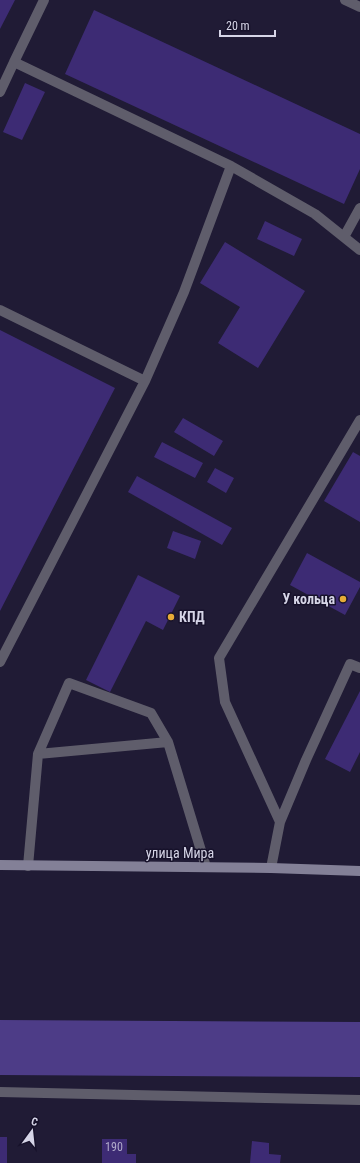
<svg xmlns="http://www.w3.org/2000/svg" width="360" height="1163" font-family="'Roboto Condensed',sans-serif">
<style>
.forest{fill:#4d3c87}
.building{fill:#3d2b74}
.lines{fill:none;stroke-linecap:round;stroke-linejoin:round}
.lane{stroke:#5f5d6b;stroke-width:10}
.street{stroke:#5f5d6b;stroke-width:10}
.secondary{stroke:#838097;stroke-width:10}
.poi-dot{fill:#e7ac36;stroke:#17122b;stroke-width:1.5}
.labels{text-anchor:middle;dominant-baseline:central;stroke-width:3;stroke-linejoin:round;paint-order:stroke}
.number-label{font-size:12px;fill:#b0aaca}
.poi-label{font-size:14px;font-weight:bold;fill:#d6d5e7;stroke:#17122b;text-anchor:end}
.street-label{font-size:14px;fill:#d6d5e7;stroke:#17122b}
</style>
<rect width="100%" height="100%" fill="#201b35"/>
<path class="forest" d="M0,1020L360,1022V1077L0,1075Z"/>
<path class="building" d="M0,0H15L0,29Z
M94,10L360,134V169L344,204L65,74Z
M25,83L45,92L22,140L3,132Z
M265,221L302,239L294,256L257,239Z
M225,242L305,291L258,368L218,343L240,307L200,283Z
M0,330L115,388L0,611Z
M183,418L223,441L214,456L174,432Z
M162,442L203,463L195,478L154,457Z
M353,452L360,456V522L324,501Z
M215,468L234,478L226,493L207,482Z
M137,476L232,528L222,545L128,492Z
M173,531L201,541L195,559L167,548Z
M307,553L360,582V587L345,615L290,585Z
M138,575L180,596L163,630L146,621L110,692L86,680Z
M360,691V752L350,772L325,759Z
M0,1137H7V1163H0Z
M102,1139H127V1154H136V1163H102Z
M252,1141L269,1143V1154L281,1155L280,1163H250Z"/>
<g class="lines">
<path class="lane" d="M44,0L14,62L231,166L315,214L360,250
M345,0L360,7
M0,92L14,62
M344,237L360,208
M0,310L145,381
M0,662L145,381L184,292L231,166
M38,754L69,683L151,713L168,742
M28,866L38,754L168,742L206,867"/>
<path class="street" d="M280,822L306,760L350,664L360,668
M271,868L280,822L225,702L219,658L360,420
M0,1092L360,1100"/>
<path class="secondary" d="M0,865L271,868L360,871"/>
</g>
<g class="poi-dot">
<circle cx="343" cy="599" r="4"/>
<circle cx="171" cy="617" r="4"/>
</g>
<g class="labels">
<g class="number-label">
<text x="114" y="1147">190</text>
</g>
<g class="poi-label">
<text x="335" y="599">У кольца</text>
<text x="179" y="617" text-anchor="start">КПД</text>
</g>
<g class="street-label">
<text x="180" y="853">улица Мира</text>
</g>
</g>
<g transform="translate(32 1131) rotate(15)" stroke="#17122b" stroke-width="3" paint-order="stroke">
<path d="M0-3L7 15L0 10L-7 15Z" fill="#d6d5e7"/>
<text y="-6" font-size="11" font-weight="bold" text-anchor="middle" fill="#d6d5e7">С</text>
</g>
<path d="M220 30v6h55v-6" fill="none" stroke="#d6d5e7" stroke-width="2"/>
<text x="226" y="30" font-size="12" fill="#d6d5e7" stroke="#17122b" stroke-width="3" paint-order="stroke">20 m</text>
</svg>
